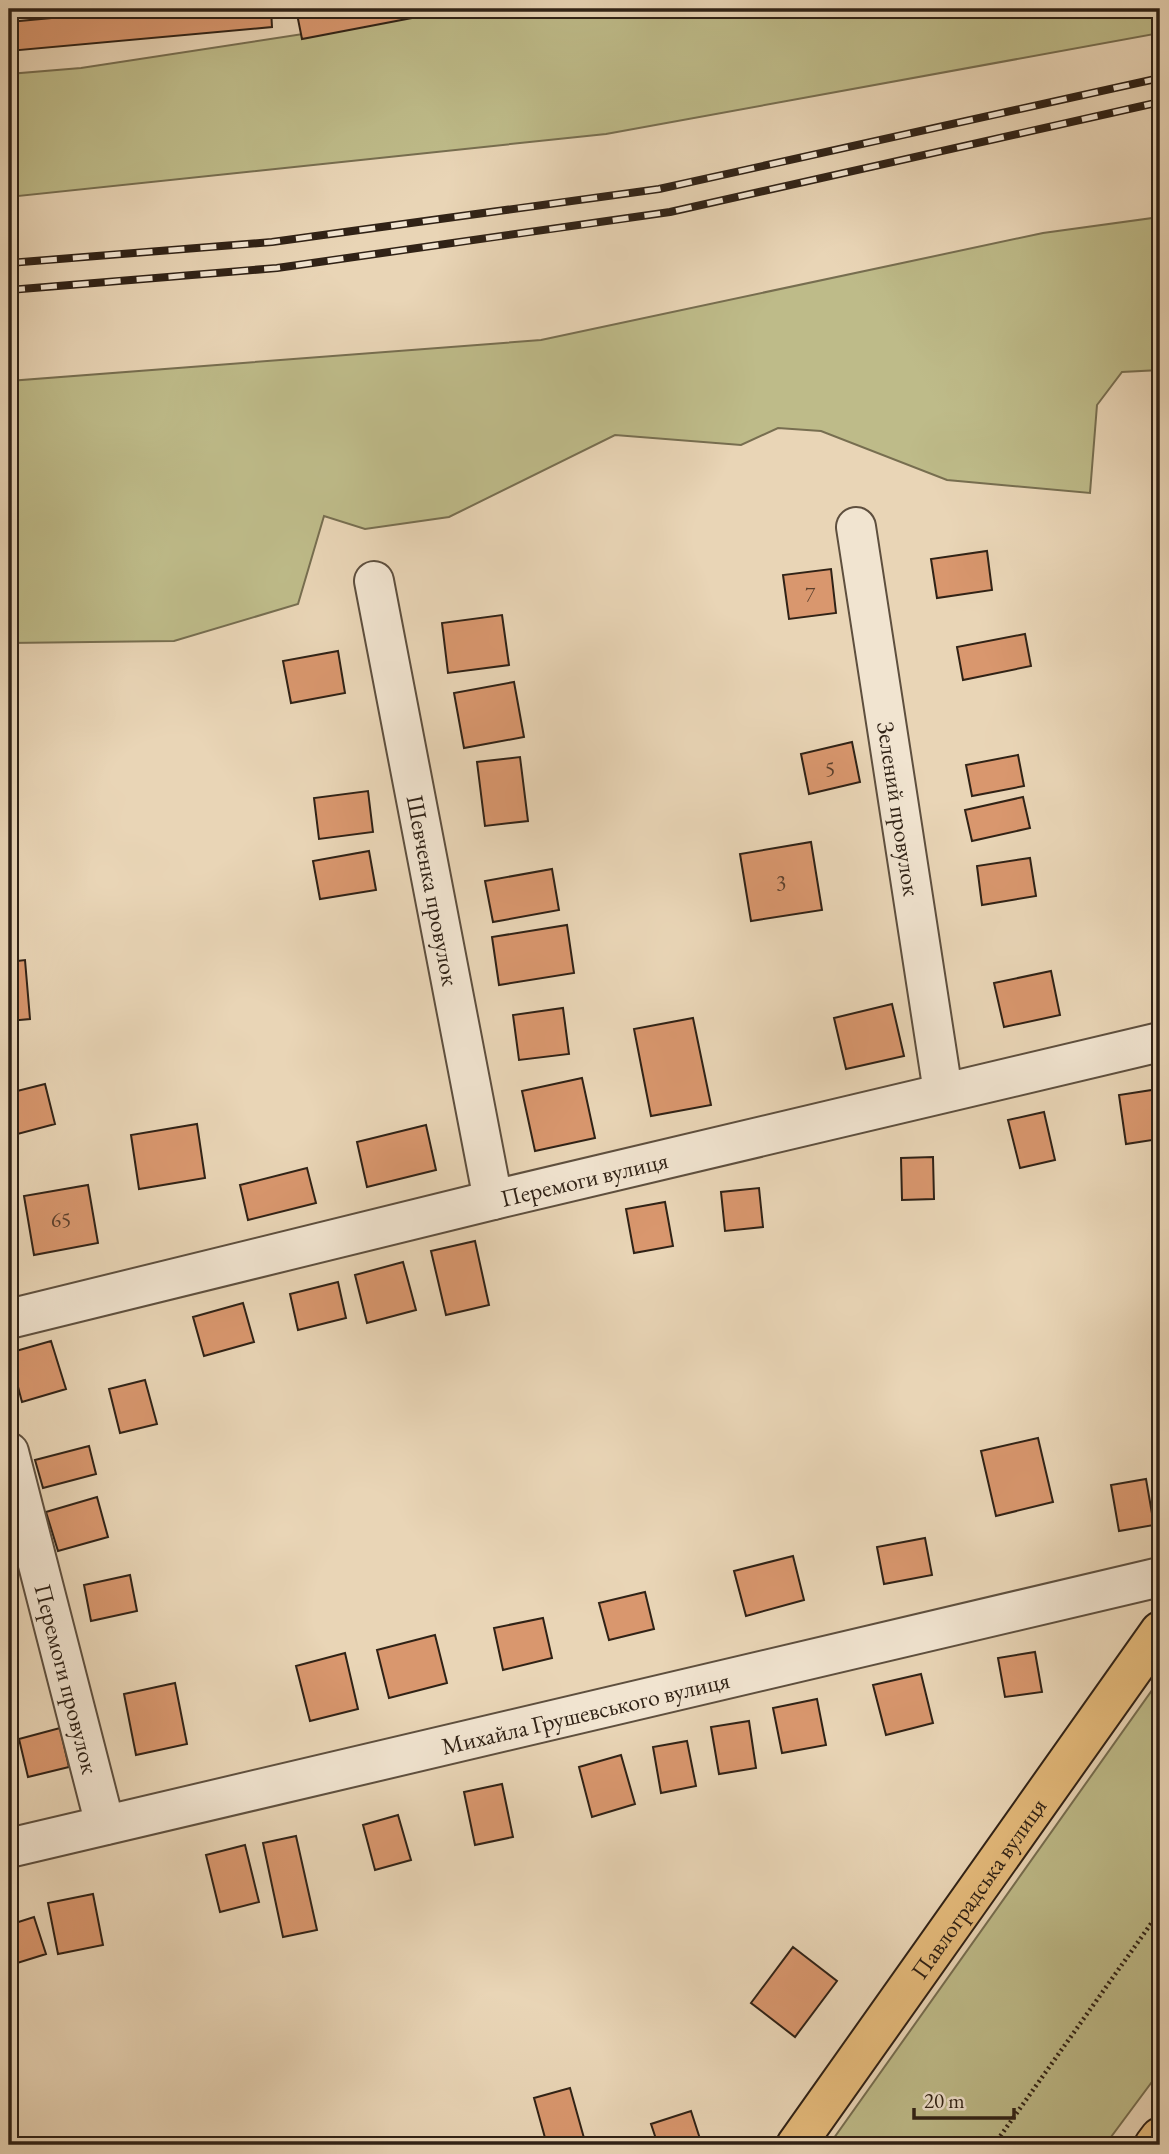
<svg xmlns="http://www.w3.org/2000/svg" width="1169" height="2154" font-family="'EB Garamond',serif">
<style>
.green{fill:#bebb89;stroke:#776e50;stroke-width:2}
.building{fill:#d9976e;stroke:#302216;stroke-width:2}
.lines{fill:none;stroke-linecap:round;stroke-linejoin:round}
.minor-casing{stroke:#5e4f3e;stroke-width:42}
.major-casing{stroke:#302216;stroke-width:42}
.path{stroke:#302216;stroke-width:4.5;stroke-dasharray:2 3.5;stroke-linecap:butt}
.minor{stroke:#f1e4d0;stroke-width:38}
.major{stroke:#e4ba7b;stroke-width:38}
.rail-casing{stroke:#302216;stroke-width:8}
.rail{stroke:#f1e4d0;stroke-width:5;stroke-dasharray:16;stroke-linecap:butt}
.labels{text-anchor:middle;dominant-baseline:central;stroke-width:7;stroke-linejoin:round;paint-order:stroke}
.number-label{font-size:21px;fill:#5a3f2c}
.street-label{font-size:24px;fill:#302216;stroke:#f1e4d0}
</style>
<rect width="100%" height="100%" fill="#e9d5b6"/>
<filter id="stains"><feTurbulence type="fractalNoise" baseFrequency=".00286" numOctaves="4"/><feColorMatrix values="0 0 0 0 .2 0 0 0 0 .09 0 0 0 0 .02 0 0 0 .5 -.17"/></filter>
<radialGradient id="worn" r=".72"><stop offset=".6" stop-color="#630" stop-opacity="0"/><stop offset="1" stop-color="#630" stop-opacity=".3"/></radialGradient>
<path class="green" d="M466,9H1160V33L606,134L9,197V74L81,68Z
M1160,217V370L1122,372L1097,405L1090,493L947,480L821,431L778,428L741,445L615,435L449,517L365,529L324,516L298,604L174,641L9,643V381L541,340L1043,233Z
M1160,1679V2071L1105,2145H829Z"/>
<path class="building" d="M148,9H271L272,27L9,51V22Z
M296,9H459L302,39Z
M987,551L992,590L937,598L931,559Z
M831,569L836,613L789,619L783,575Z
M502,615L509,665L448,673L442,623Z
M1025,634L1031,666L963,680L957,647Z
M338,651L345,693L291,703L283,661Z
M514,682L524,737L464,748L454,693Z
M852,742L860,782L809,794L801,754Z
M1018,755L1024,786L972,796L966,765Z
M520,757L528,821L485,826L477,762Z
M368,791L373,832L319,839L314,798Z
M1023,797L1030,828L972,841L965,810Z
M811,842L822,910L751,921L740,854Z
M369,851L376,890L320,899L313,861Z
M1030,858L1036,896L982,905L977,866Z
M552,869L559,910L493,922L485,881Z
M567,925L574,973L499,985L492,937Z
M25,960L30,1019L9,1021V962Z
M1051,971L1060,1015L1004,1027L994,983Z
M892,1004L904,1056L846,1069L834,1018Z
M563,1008L569,1054L519,1060L513,1015Z
M693,1018L711,1105L651,1116L634,1029Z
M582,1078L595,1138L535,1151L522,1091Z
M45,1084L55,1124L10,1136L9,1093Z
M1152,1090L1159,1139L1126,1144L1119,1095Z
M1044,1112L1055,1160L1020,1168L1008,1120Z
M197,1124L205,1178L139,1189L131,1135Z
M426,1125L436,1170L367,1187L357,1142Z
M933,1157L934,1199L902,1200L901,1158Z
M307,1168L316,1203L248,1220L240,1185Z
M88,1185L98,1243L34,1255L24,1196Z
M759,1188L763,1227L725,1231L721,1192Z
M665,1202L673,1246L634,1253L626,1209Z
M475,1241L489,1305L446,1315L431,1251Z
M403,1262L416,1310L367,1323L355,1275Z
M338,1282L346,1318L298,1330L290,1294Z
M243,1303L254,1342L204,1356L193,1317Z
M51,1341L66,1389L22,1402L9,1353Z
M145,1380L157,1424L120,1433L109,1389Z
M1038,1438L1053,1502L996,1516L981,1451Z
M89,1446L96,1474L43,1488L35,1460Z
M1146,1479L1154,1525L1119,1531L1111,1485Z
M97,1497L108,1537L58,1551L46,1512Z
M925,1538L932,1575L884,1584L877,1547Z
M793,1556L804,1600L746,1616L734,1571Z
M130,1575L137,1611L91,1621L84,1585Z
M645,1592L654,1629L609,1640L599,1603Z
M543,1618L552,1658L503,1670L494,1628Z
M435,1635L447,1683L389,1698L377,1650Z
M1035,1652L1042,1692L1005,1697L998,1658Z
M345,1653L358,1709L310,1721L296,1666Z
M921,1674L933,1723L886,1735L873,1685Z
M175,1683L187,1744L136,1755L124,1694Z
M817,1699L826,1745L782,1753L773,1708Z
M749,1721L756,1768L719,1774L711,1727Z
M60,1728L69,1767L28,1777L19,1739Z
M687,1741L696,1786L661,1793L653,1747Z
M621,1755L635,1804L592,1817L579,1767Z
M502,1784L513,1837L475,1845L464,1792Z
M398,1815L411,1860L375,1870L363,1825Z
M296,1836L317,1930L283,1937L263,1843Z
M245,1845L259,1902L220,1912L206,1855Z
M93,1894L103,1945L58,1954L48,1903Z
M34,1917L46,1954L14,1964L9,1947V1925Z
M793,1947L837,1981L795,2037L751,2003Z
M570,2088L584,2138L557,2145H547L534,2098Z
M691,2111L702,2145H658L651,2124Z"/>
<g class="lines">
<defs>
<g id="minor">
<path id="s1" d="M856,527L943,1092"/>
<path id="s2" d="M374,581L493,1200"/>
<path id="s3" d="M9,1319L493,1200L1160,1042"/>
<path id="s4" d="M9,1452L105,1825"/>
<path id="s5" d="M9,1848L1160,1577"/>
</g>
<g id="major">
<path id="s6" d="M796,2145L1160,1631"/>
<path d="M1154,2145L1160,2137"/>
</g>
</defs>
<use href="#minor" class="minor-casing"/>
<use href="#major" class="major-casing"/>
<path class="path" d="M994,2145L1160,1911"/>
<use href="#minor" class="minor"/>
<use href="#major" class="major"/>
<defs>
<path id="rail" d="M9,263L272,242L659,189L1160,78
M9,290L277,268L670,212L1160,102"/>
</defs>
<use href="#rail" class="rail-casing"/>
<use href="#rail" class="rail"/>
</g>
<g class="labels">
<g class="number-label">
<text x="810" y="594">7</text>
<text x="830" y="768">5</text>
<text x="781" y="882">3</text>
<text x="61" y="1219">65</text>
</g>
<g class="street-label">
<text stroke="none"><textPath href="#s1" startOffset="285">Зелений провулок</textPath></text>
<text stroke="none"><textPath href="#s2" startOffset="315">Шевченка провулок</textPath></text>
<text stroke="none"><textPath href="#s3" startOffset="592">Перемоги вулиця</textPath></text>
<text stroke="none"><textPath href="#s4" startOffset="234">Перемоги провулок</textPath></text>
<text stroke="none"><textPath href="#s5" startOffset="592">Михайла Грушевського вулиця</textPath></text>
<text stroke="none"><textPath href="#s6" startOffset="315">Павлоградська вулиця</textPath></text>
</g>
</g>
<rect width="1169" height="2154" fill="none" stroke="#e9d5b6" stroke-width="35"/>
<rect x="10" y="10" width="1148" height="2133" fill="none" stroke="#302216" stroke-width="3.5"/>
<rect x="18" y="18" width="1134" height="2119" fill="none" stroke="#302216" stroke-width="2"/>
<path d="M914 2108v10h100v-10" fill="none" stroke="#302216" stroke-width="3.5"/>
<text x="924" y="2108" font-size="21" fill="#302216" stroke="#f1e4d0" stroke-width="5" paint-order="stroke">20 m</text>
<rect width="100%" height="100%" filter="url(#stains)"/>
<rect width="100%" height="100%" fill="url(#worn)"/>
</svg>
